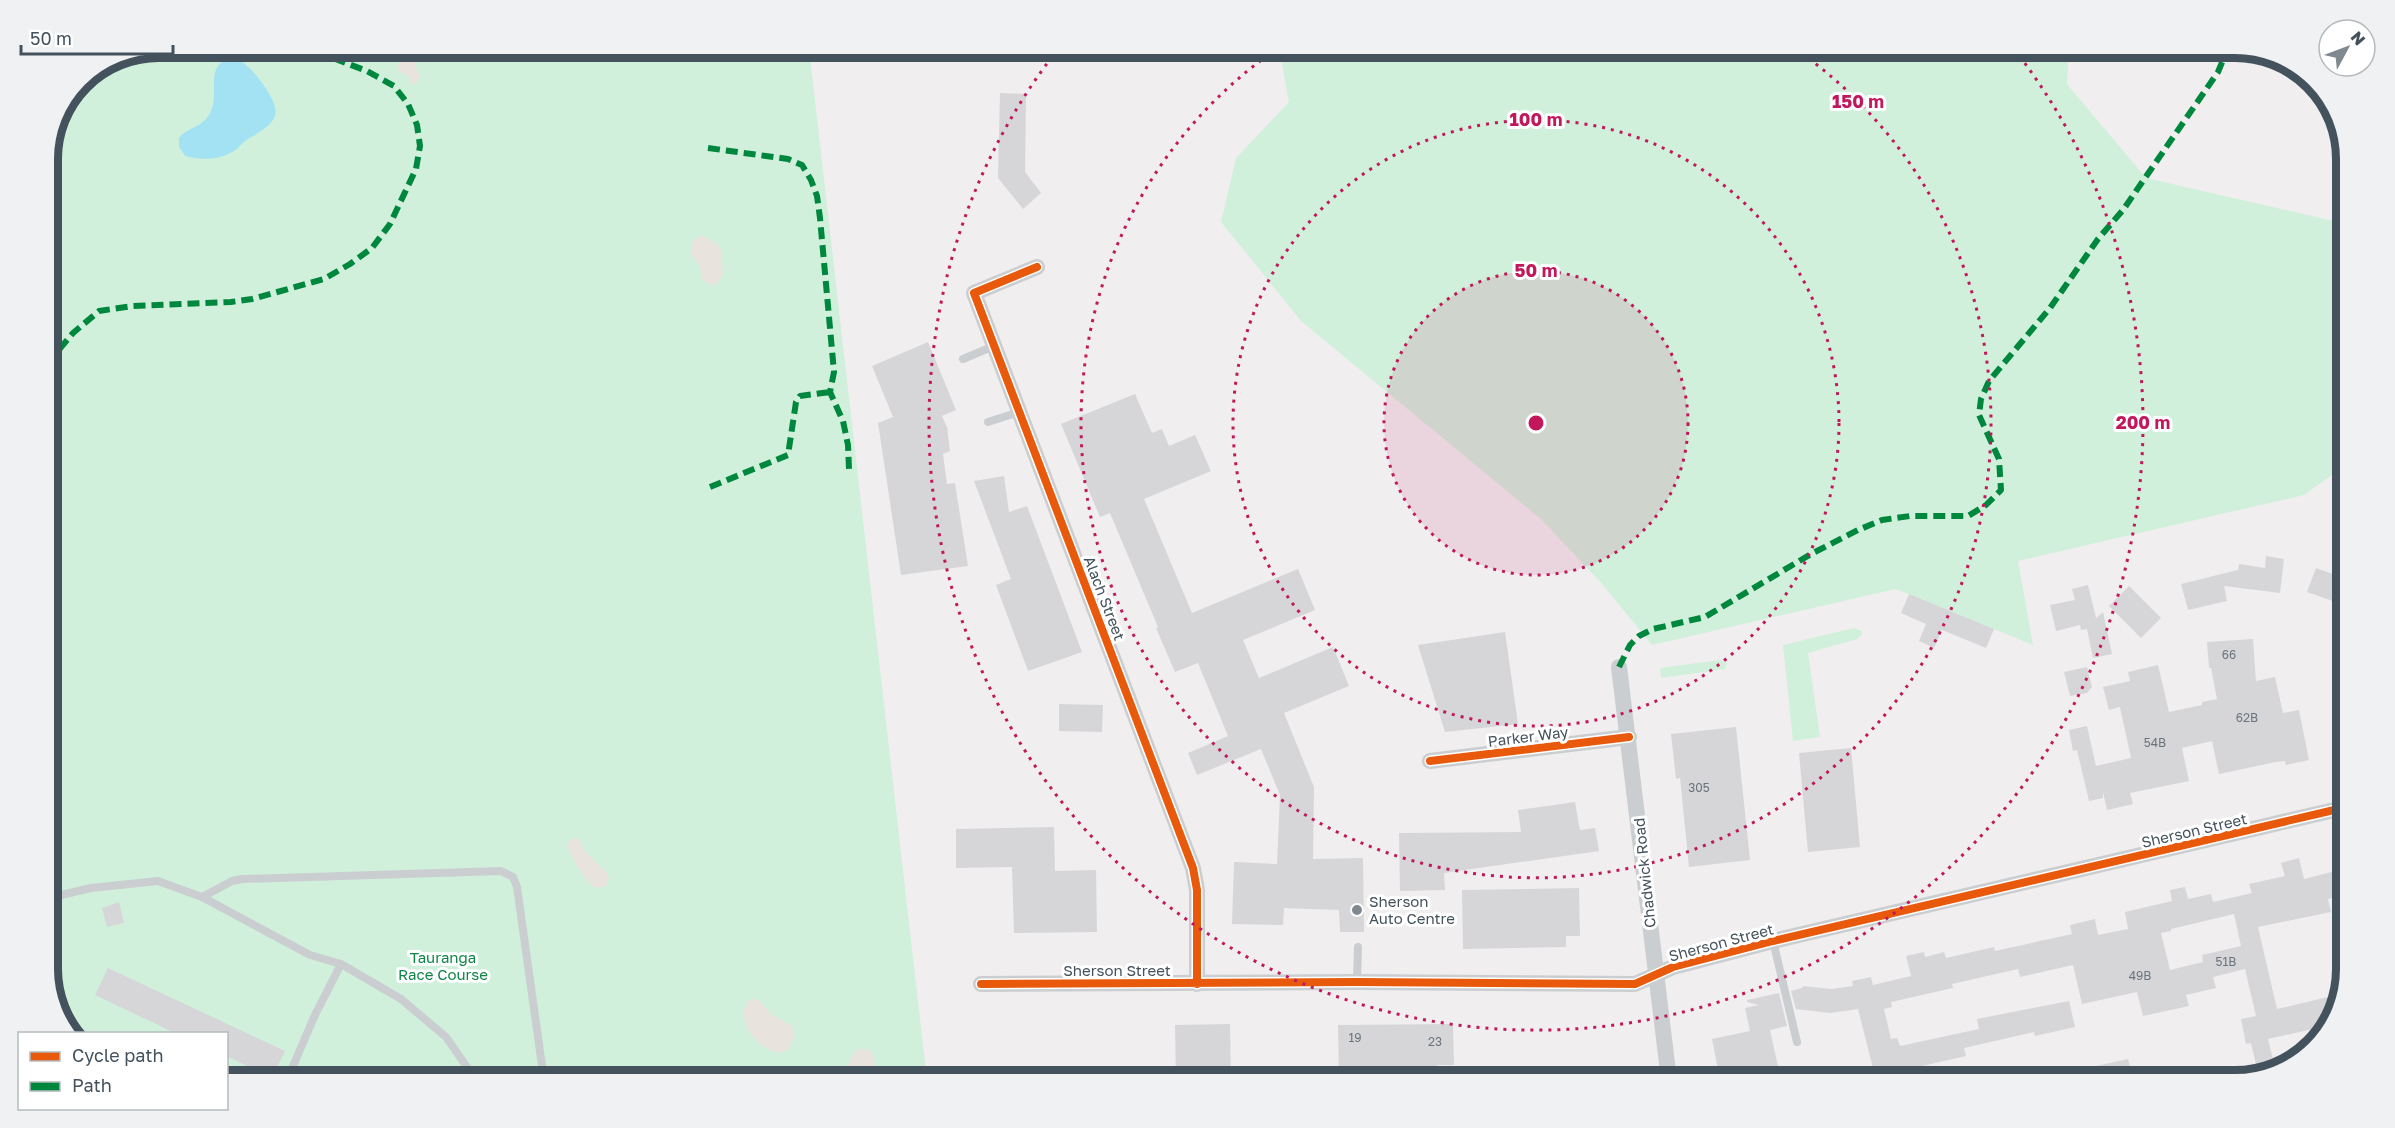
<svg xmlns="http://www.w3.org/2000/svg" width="2395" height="1128" font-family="'Golos Text',sans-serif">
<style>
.green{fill:#d1f0dc}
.sand{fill:#e8e4dd}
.water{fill:#a2e2f2}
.building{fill:#d6d6d9;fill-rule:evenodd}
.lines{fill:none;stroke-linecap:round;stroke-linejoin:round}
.service{stroke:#caced0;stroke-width:8}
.minor{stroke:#caced0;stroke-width:16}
.quiet{stroke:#00873e;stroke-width:6;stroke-dasharray:12 6;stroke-linecap:butt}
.cycleway-casing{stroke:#fff;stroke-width:11}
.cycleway{stroke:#e8590c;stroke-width:8}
.ring{fill:none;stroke:#c2185b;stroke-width:3;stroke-dasharray:3 6}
.poi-dot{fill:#808990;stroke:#fff;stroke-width:2}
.labels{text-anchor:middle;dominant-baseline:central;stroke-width:6;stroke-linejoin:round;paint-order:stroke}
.number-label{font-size:12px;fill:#6a747d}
.street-label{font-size:15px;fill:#44525d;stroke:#fff}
.poi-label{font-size:15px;fill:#44525d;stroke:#fff;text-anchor:start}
.park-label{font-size:15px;fill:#0f8448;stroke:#fff}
.rim{fill:none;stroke:#44525d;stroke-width:8}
.centre{fill:#c2185b;stroke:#fff;stroke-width:3}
.ring-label{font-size:18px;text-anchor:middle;font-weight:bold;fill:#c2185b;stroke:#fff;stroke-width:6;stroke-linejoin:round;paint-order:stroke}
</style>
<rect width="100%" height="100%" fill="#f0eeef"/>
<path class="green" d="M160,48H809L927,1080H227L226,1034L70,1033L48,976V153L81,80L117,56Z
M1279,48H2069L2067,84L2146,178L2347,224V464L2304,495L2018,561L2033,645L1896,589L1652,645L1602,584L1541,519L1301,321L1221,222L1236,158L1289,102Z
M1854,628L1862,631V635L1857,639L1808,653L1820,737L1793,741L1783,645Z
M1720,660L1727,663L1725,669L1661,678L1660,668Z"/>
<path class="sand" d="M412,56L416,60V69L421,77L415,84L411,83L408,76L399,72C397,66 398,62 403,57Z
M702,235L717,244L721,250L723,274L716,285L707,283L702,279L700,267L690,252L693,240Z
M572,838H578L584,850L607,873L609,880L606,886L594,888C587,882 569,855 568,846C568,842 570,841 572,838Z
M752,998L759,1000L771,1014L792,1026C795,1032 794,1038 791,1044C778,1073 723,1019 752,998Z
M859,1049L870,1050C877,1061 873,1071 883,1080H842L854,1052Z"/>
<path class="water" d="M231,57C243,59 255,73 262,83C284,114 279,121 248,139C244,141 241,145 238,148C223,160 203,161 185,156L179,147V138C188,127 202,127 209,115C222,93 202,68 231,57Z"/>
<path class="building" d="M1000,93L1026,94L1025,172L1041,193L1023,209L998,178Z
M928,342L956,410L942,416L947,427L950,451L943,454L947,484L955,483L968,566L901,575L878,423L893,417L872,366Z
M1135,394L1152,433L1162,429L1169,446L1195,435L1211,471L1144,499L1192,613L1298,569L1315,610L1243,640L1259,678L1333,647L1349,686L1284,713L1314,787L1313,859L1363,858L1364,932H1340L1339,910L1284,908L1283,925L1232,924L1234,862L1277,864L1280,795L1261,749L1197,775L1188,753L1228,736L1198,663L1175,672L1156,628L1158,627L1110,513L1100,517L1061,424Z
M1004,476L1009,512L1027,506L1082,652L1028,671L996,585L1011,579L974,481Z
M2266,556L2284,559L2280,593L2224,586L2227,601L2188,610L2181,584L2238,570L2239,564L2265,568Z
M2316,568L2347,579V606L2307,592Z
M2088,585L2096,618L2103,612L2112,654L2093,658L2087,629L2081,630L2080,625L2056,631L2050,605L2075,600L2072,589Z
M2129,586L2161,618L2141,638L2109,606Z
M1909,594L1994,629L1986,648L1942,630L1934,648L1919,641L1926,624L1901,613Z
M1505,632L1518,724L1445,732L1418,645Z
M2253,639L2256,681L2275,677L2283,713L2299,710L2309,760L2286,765L2285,761L2276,762L2219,774L2212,741L2182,748L2189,781L2130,793L2133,804L2107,810L2103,792V798L2089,801L2077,750L2073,751L2069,730L2087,726L2096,766L2131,758L2120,707L2109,710L2103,687L2130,681L2128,672L2158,665L2169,712L2202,705V702L2217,699L2211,668H2209L2207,642Z
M2087,667L2092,687L2087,693L2070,696L2064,672Z
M1059,704L1103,705L1102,732L1059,731Z
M1736,727L1750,860L1689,867L1680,778L1676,779L1671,734Z
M1851,748L1860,847L1808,852L1799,753Z
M1575,802L1580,830L1595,828L1599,851L1444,873L1445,890L1400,891L1399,833L1521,832L1518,810Z
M1054,827L1055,871L1096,870L1097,932L1014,933L1012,867L956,868V829Z
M2299,858L2304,879L2347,868V894L2328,899L2331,912L2258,927L2277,1009L2328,997L2333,1018L2316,1023L2317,1028L2268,1039L2275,1068L2258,1073L2251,1043L2246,1044L2241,1019L2256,1016L2245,969L2213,977L2216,988L2186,995L2189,1006L2143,1016L2137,992L2082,1004L2073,965L2020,977L2018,969L1952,984L1953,988L1891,1002L1892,1007L1884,1009L1891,1039L1897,1038L1900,1046L1979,1029L1977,1019L2069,1001L2075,1027L2035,1036L2034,1032L1964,1048L1966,1056L1909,1069L1910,1076L1890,1080H1876L1858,1009L1830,1013L1796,1009L1791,991L1802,988L1803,986L1832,989L1853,986L1852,981L1871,977L1873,985L1911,976L1906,956L1924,952L1925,957L1944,952L1946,958L1994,947L1995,951L2072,934L2070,925L2095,919L2098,935L2128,929L2125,912L2172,901L2170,890L2185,887L2188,899L2211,894L2213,902L2252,893L2249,884L2285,876L2281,863ZM2234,914L2241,946L2202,955L2203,962L2170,970L2161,933L2171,931V929Z
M1579,888L1580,936H1566V947L1463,949L1462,890Z
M119,902L124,923L107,927L102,908Z
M108,968L285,1051L272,1078L226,1056V1034H177L95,995Z
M1779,993L1787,1026L1770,1030L1781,1080H1762L1761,1076L1741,1080H1720L1712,1039L1750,1031L1745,1008L1759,1005L1747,1002V1000Z
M1230,1024L1231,1080H1176L1175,1025Z
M1453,1024L1454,1065H1437V1080H1339L1338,1025Z
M2128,1059L2133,1080H2065L2064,1073Z"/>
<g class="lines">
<path class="service" d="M963,359L994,346
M988,422L1019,412
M202,897L232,881L242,879L501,871L513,877L517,887L544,1080
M48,898L91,888L158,881L202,897L310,955L341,964L401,999L446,1037L476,1080
M1773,941L1797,1042
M1357,982L1358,947
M287,1080L315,1015L341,964"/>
<path class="minor" d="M1037,267L974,293L1193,868L1197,890V984
M1619,667L1669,1080
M1430,761L1629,737
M981,984L1357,982L1635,984L1673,967L1773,941L2347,807"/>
<path class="quiet" d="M708,148L788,159L802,165L811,180L817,196L820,218L834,372L830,392L843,421L848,445L849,469
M48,363L73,333L99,311L132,306L231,302L252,299L324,279L350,264L372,248L390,224L416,169L420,146L417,125L408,104L394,86L367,71L306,48
M710,487L788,455L796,402L800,396L830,392
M1619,667L1630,645L1639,636L1653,629L1705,617L1811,554L1858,530L1882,520L1910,516H1968L1986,505L2001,490L1999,459L1979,415L1981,399L1989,381L2050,308L2098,239L2123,210L2218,72L2228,48"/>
<defs>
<path id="cycleway" d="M1037,267L974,293L1193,868L1197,890V984
M1430,761L1629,737
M981,984L1357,982L1635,984L1673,967L1773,941L2347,807"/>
</defs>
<use href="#cycleway" class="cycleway-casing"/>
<use href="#cycleway" class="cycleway"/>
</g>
<circle cx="1536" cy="423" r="152" fill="#c2185b" fill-opacity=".12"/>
<g class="ring">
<circle cx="1536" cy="423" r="152"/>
<circle cx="1536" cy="423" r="303"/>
<path d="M1794 48A455 455 0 1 1 1278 48"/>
<path d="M2014 49A607 607 0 1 1 1058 49"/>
</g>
<circle class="poi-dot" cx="1357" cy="910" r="6"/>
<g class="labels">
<g class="number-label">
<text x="2229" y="654">66</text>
<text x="2247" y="717">62B</text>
<text x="2155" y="742">54B</text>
<text x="1699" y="787">305</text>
<text x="2226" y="961">51B</text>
<text x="2140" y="975">49B</text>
<text x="1355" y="1037">19</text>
<text x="1435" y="1041">23</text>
</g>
<g class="street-label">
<text transform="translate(1105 598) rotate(69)">Alach Street</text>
<text transform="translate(1528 736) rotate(-7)">Parker Way</text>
<text transform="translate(2194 830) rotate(-13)">Sherson Street</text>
<text transform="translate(1644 873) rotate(-96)">Chadwick Road</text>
<text transform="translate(1721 942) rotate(-15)">Sherson Street</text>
<text x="1117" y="970">Sherson Street</text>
</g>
<g class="poi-label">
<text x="1369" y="901">Sherson<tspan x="1369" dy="17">Auto Centre</tspan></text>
</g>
<g class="park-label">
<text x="443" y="957">Tauranga<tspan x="443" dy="17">Race Course</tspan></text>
</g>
</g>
<path d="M0 0H2395V1128H0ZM159 58H2235A101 101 0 0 1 2336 159V969A101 101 0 0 1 2235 1070H159A101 101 0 0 1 58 969V159A101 101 0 0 1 159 58Z" fill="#f0f1f2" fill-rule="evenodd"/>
<path class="rim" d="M159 58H2235A101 101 0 0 1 2336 159V969A101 101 0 0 1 2235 1070H159A101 101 0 0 1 58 969V159A101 101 0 0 1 159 58Z"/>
<circle cx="1536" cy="423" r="9" class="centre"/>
<g class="ring-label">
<text x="1858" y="108">150 m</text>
<text x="1536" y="126">100 m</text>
<text x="1536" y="277">50 m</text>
<text x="2143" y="429">200 m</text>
</g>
<rect x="18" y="1032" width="210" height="78" fill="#ffffff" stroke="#b4babe" stroke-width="1.5"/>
<rect x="30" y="1052" width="30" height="9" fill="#e8590c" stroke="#b4babe" stroke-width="1.5"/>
<text x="72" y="1062" font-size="18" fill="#44525d">Cycle path</text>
<rect x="30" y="1082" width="30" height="9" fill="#00873e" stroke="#b4babe" stroke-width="1.5"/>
<text x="72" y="1092" font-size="18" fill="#44525d">Path</text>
<g transform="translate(2347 48) rotate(49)"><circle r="28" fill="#ffffff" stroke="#b4babe" stroke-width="1.5"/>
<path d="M0-4.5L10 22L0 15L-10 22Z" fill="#808990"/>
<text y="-9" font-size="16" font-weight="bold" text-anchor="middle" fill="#44525d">N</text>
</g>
<path d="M21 45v9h152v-9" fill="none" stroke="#44525d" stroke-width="3"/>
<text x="30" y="45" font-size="18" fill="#44525d" stroke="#ffffff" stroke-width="4.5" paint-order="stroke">50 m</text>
</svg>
